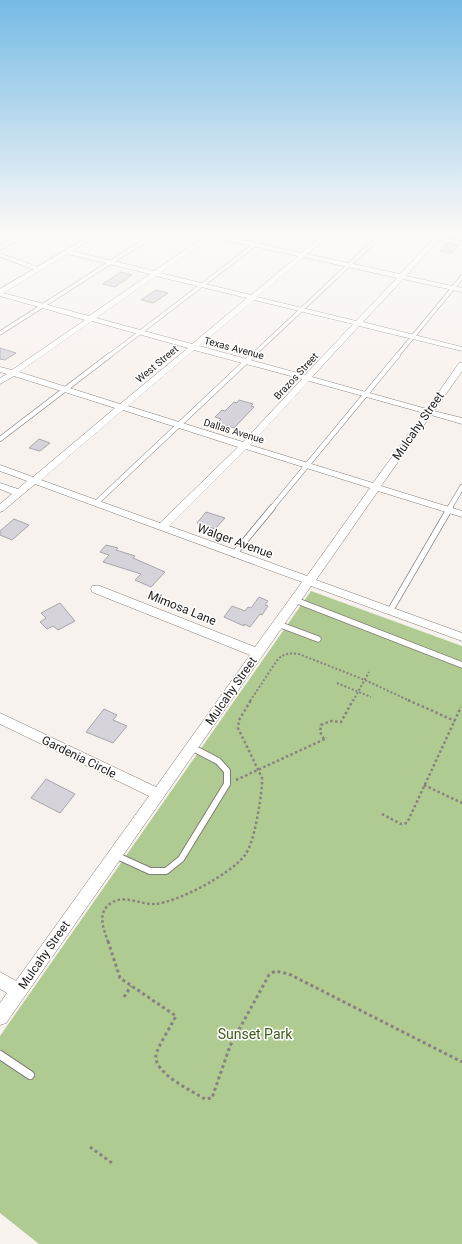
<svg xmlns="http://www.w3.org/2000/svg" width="462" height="1244" font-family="Roboto,sans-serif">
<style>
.green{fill:#b0cb92}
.building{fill:#d6d4da;stroke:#a7a5ab}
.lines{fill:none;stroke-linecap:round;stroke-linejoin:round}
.service-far4-casing{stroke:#827c79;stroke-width:4.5}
.service-far3-casing{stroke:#827c79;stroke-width:5.5}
.service-far2-casing{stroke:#827c79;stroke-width:7}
.service-far1-casing{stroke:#827c79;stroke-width:8}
.service-casing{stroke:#827c79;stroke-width:10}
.minor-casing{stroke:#827c79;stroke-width:1}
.path-far2{stroke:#878280;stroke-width:2;stroke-dasharray:2 2;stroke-linecap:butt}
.path-far1{stroke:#878280;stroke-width:2.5;stroke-dasharray:2.5 2.5;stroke-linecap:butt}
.path{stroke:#878280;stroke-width:3;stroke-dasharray:3 3;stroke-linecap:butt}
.service-far4{stroke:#fff;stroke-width:3.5}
.service-far3{stroke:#fff;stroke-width:4.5}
.service-far2{stroke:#fff;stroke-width:5.5}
.service-far1{stroke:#fff;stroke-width:6}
.service{stroke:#fff;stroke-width:8}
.minor{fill:#fff;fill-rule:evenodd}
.labels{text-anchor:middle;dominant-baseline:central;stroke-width:3;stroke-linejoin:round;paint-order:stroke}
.far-street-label{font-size:10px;fill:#1b1817;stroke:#fff}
.street-label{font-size:12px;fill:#1b1817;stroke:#fff}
.near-park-label{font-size:14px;fill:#405b19;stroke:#fff}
</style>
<rect width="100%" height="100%" fill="#f8f2ee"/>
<path class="green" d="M311,591L462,646V1244H39L0,1213V1036Z"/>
<path class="building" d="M447,243L459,246L452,253L440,251Z
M121,272L132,275L115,287L103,284Z
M156,290L168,293L153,303L141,300Z
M0,348L16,353L5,360L0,359Z
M239,400L253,404L251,406L254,407L234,428L217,423L221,419L215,417L222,410L225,411L234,402L237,403Z
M39,439L50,443L40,451L29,448Z
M206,512L225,518L215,529L197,523Z
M14,519L29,525L12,540L0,535V531Z
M106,545L118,548L116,550L135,556L133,558L165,572L151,587L135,580L141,574L103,562L109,555L100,552Z
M259,597L268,601L265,605L268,606L262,615L260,614L250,627L244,624V626L224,617L232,606L245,611L248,607L251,608Z
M60,603L75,621L58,630L53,626L47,629L40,622L46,618L41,613Z
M104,709L117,715L113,720L127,726L113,743L86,732Z
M46,779L75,794L60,813L31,798Z"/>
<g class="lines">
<defs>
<path id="service-far4" d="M10,234L6,237L14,240
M75,234L91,237
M0,248L25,234
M0,255L38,269
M0,333L155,234
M109,356L269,234
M252,356L382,234
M397,356L462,277"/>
<path id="service-far3" d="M0,439L110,355
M96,503L253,355
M271,509L398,355
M449,509L462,487"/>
<path id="service-far2" d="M234,554L272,508
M295,600L462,665
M390,611L450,508
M278,624L318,639"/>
<path id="service-far1" d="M115,855L150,871H166L181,859L227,784V771L218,761L191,747"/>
<path id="service" d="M0,1055L30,1075"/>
<path id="minor" d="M93,234H100L72,251L154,271L205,236L202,234H215L301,253L324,234H331L307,254L400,274L433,239L412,234L436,236L438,234H444L441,237L462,241V245L438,240L406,276L462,288V292L403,279L363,322L462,347V351L359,326L312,377L427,409L459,363H462V371L434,411L462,418V424L431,415L381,486L462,511V517L378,491L316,580L462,633V641L311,586L6,1023L0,1025V1003L7,993L0,989V972L16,981L149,796L0,724V713L156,787L250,655L92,592L91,589L92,586H100L255,647L302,582L35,484L3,511L0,512V504L12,494L0,489V483L18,489L27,481L0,471V465L33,477L115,408L14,376L0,384V378L7,374L0,372V367L12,370L85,320L0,296V289ZM211,237L298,256L251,295L160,273ZM68,254L150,274L89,316L3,293ZM304,257L397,278L356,321L257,297ZM156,276L247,298L192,344L96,318ZM254,300L353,324L305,375L199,346ZM92,321L188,348L120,404L19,372ZM194,350L302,379L243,442L128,406ZM309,381L424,413L373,483L250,445ZM123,410L238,447L160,523L41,480ZM246,449L370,488L307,576L169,526Z"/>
</defs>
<use href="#service-far4" class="service-far4-casing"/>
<use href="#service-far3" class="service-far3-casing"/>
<use href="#service-far2" class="service-far2-casing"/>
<use href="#service-far1" class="service-far1-casing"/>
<use href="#service" class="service-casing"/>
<use href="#minor" class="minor-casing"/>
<path class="path-far2" d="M337,683L371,697
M250,701L278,659C285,653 290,653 299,654L365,680L410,701
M353,701L369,672"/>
<path class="path-far1" d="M408,700L455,721
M324,739L320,732L321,725L331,721L341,722L353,700
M236,780L327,738
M424,785L462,803
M382,814L401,824L407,823L461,707
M108,942C104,929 96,913 111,903C124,894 141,905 155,904C178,902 231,874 245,855C255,841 260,803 262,785V778L238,728L239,720L251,700"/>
<path class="path" d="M108,941L120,978L176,1016C172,1024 157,1048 156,1055C153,1073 192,1091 205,1099L212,1098L230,1046L269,975L275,971L289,974L462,1062
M124,997L131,986
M90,1147L112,1163"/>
<use href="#service-far4" class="service-far4"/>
<use href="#service-far3" class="service-far3"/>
<use href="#service-far2" class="service-far2"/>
<use href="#service-far1" class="service-far1"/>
<use href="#service" class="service"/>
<use href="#minor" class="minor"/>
</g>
<linearGradient id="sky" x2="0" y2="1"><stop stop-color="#75bae4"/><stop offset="0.57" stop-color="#fcf9f7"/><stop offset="1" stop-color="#fcf9f7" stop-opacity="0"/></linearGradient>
<rect width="462" height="408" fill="url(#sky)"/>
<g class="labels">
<g class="far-street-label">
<text transform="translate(234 348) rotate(15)">Texas Avenue</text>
<text transform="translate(157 364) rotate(-40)">West Street</text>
<text transform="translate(296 376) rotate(-47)">Brazos Street</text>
<text transform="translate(234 431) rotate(17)">Dallas Avenue</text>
</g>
<g class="street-label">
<text transform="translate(418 426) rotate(-55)">Mulcahy Street</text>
<text transform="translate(235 541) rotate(20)">Walger Avenue</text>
<text transform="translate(182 608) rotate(22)">Mimosa Lane</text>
<text transform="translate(231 691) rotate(-55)">Mulcahy Street</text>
<text transform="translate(79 757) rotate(26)">Gardenia Circle</text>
<text transform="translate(44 955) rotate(-55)">Mulcahy Street</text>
</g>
<g class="near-park-label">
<text x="255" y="1034">Sunset Park</text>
</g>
</g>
</svg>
